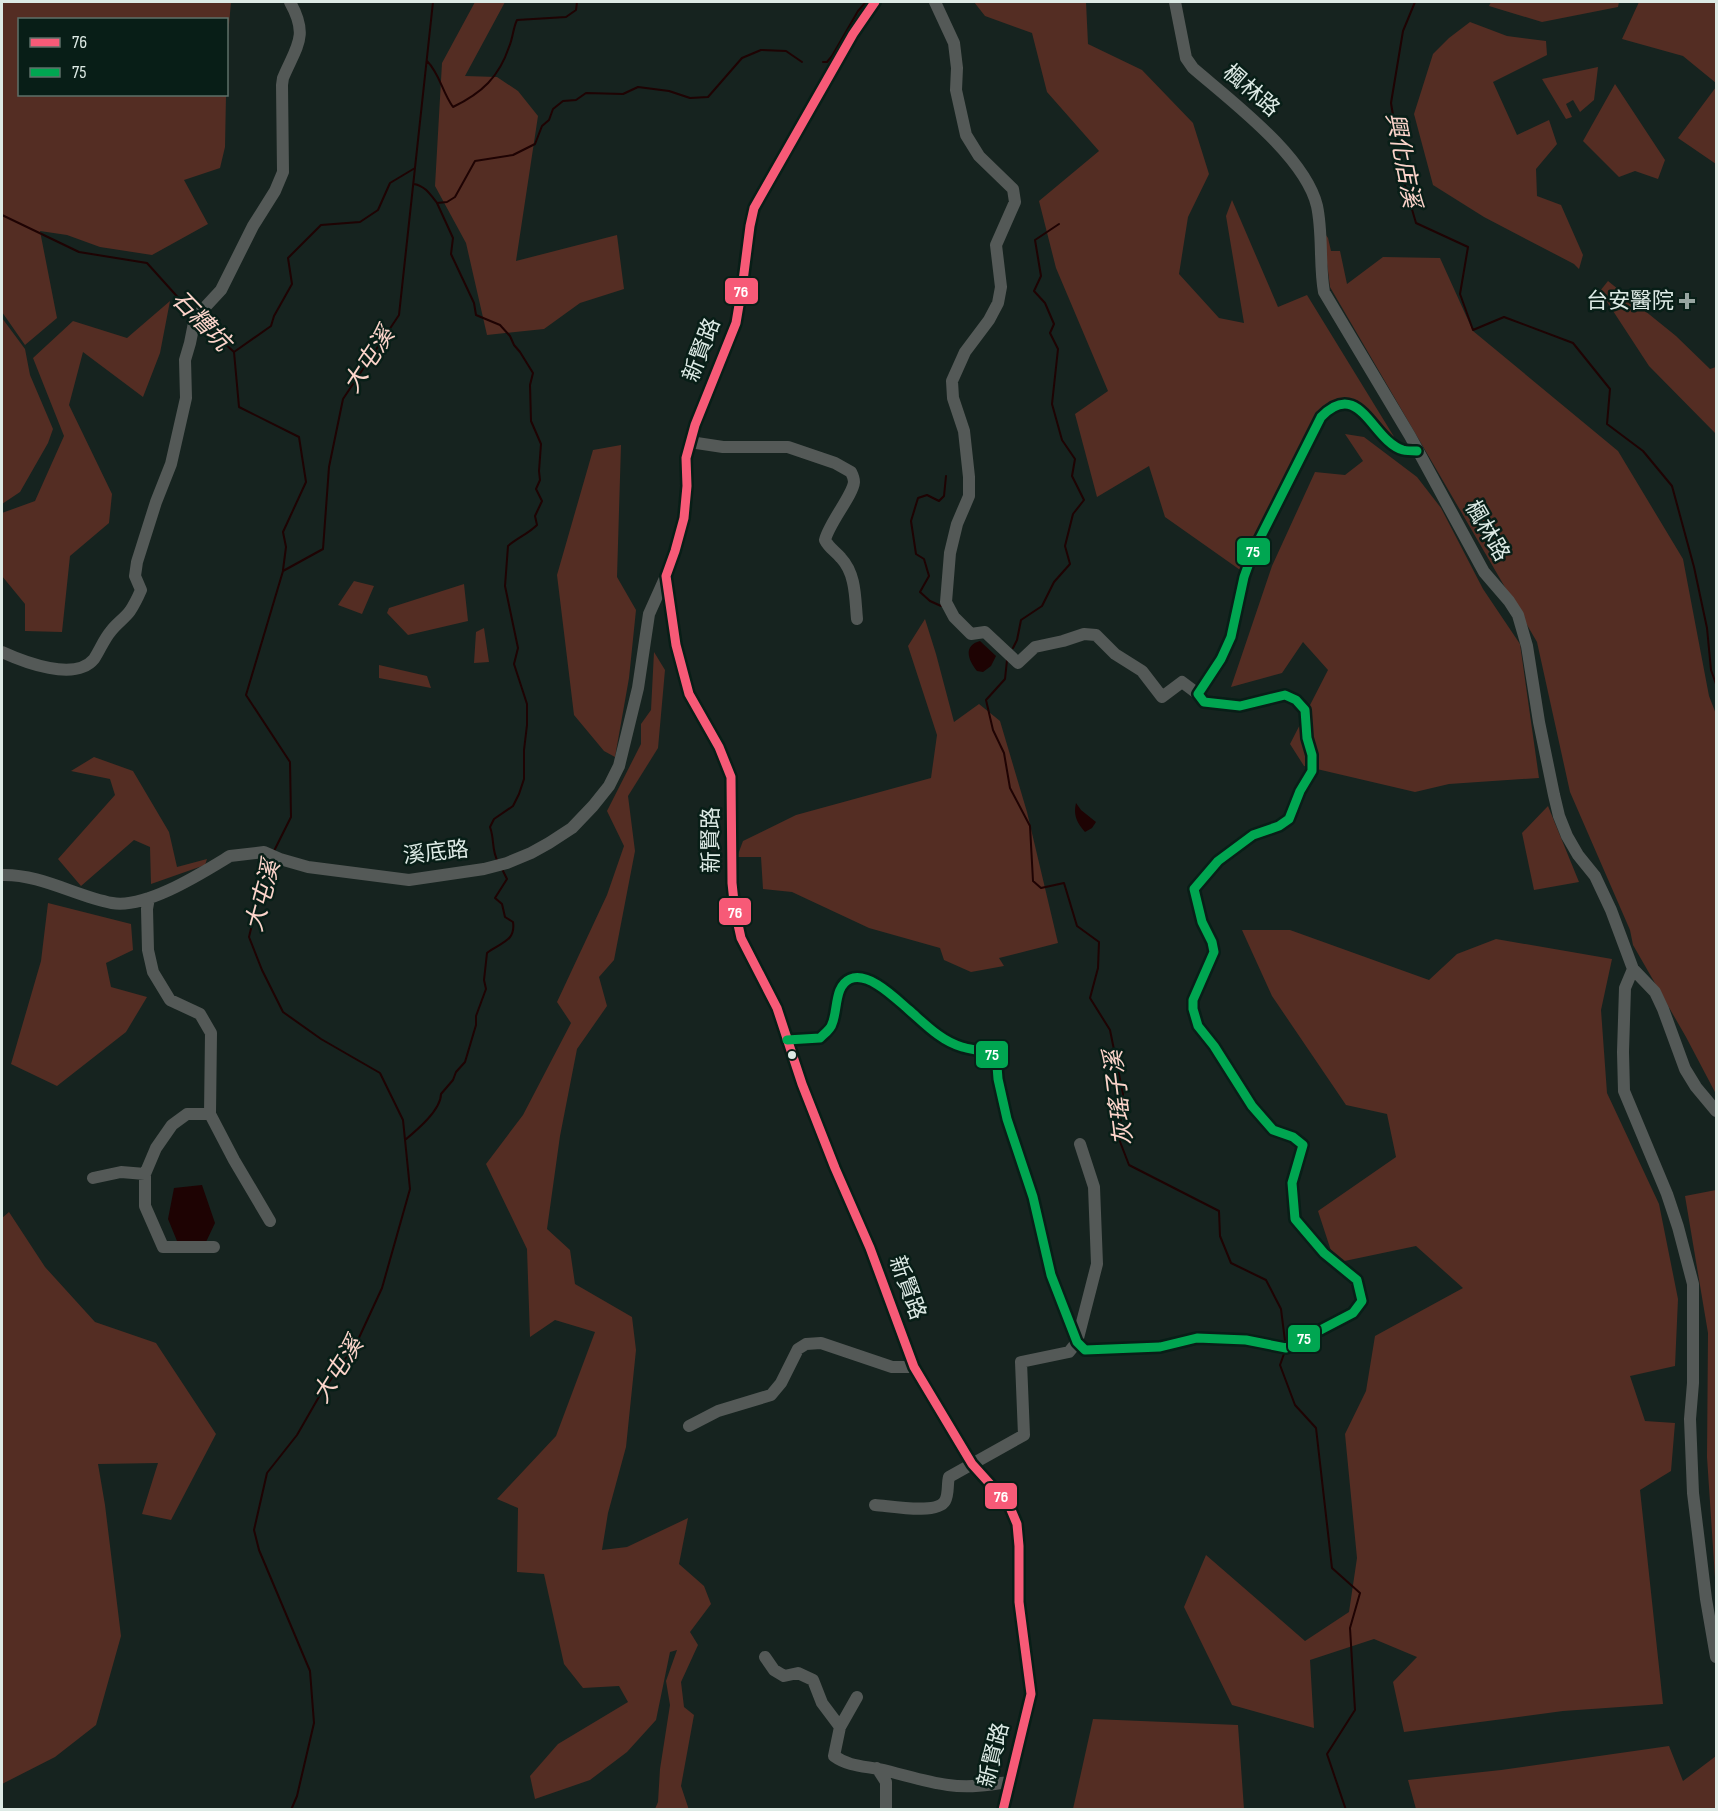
<svg xmlns="http://www.w3.org/2000/svg" width="1718" height="1811" font-family="'Sofia Sans Condensed','Noto Sans TC',sans-serif">
<style>
.green{fill:#542d23}
.water{fill:#1e0303}
.lines{fill:none;stroke-linecap:round;stroke-linejoin:round}
.stream{stroke:#1e0303;stroke-width:2}
.minor{stroke:#545957;stroke-width:12}
.bus-1-casing{stroke:#081e17;stroke-width:14}
.bus-2-casing{stroke:#081e17;stroke-width:14}
.bus-1{stroke:#f75a77;stroke-width:9}
.bus-2{stroke:#00a651;stroke-width:9}
.poi-dot{fill:#97a4a0;stroke:#081e17;stroke-width:2}
.bus-dot{fill:#ddeae5;stroke:#081e17;stroke-width:2}
.labels{text-anchor:middle;dominant-baseline:central;stroke-width:5;stroke-linejoin:round;paint-order:stroke}
.street-label{font-size:22px;fill:#ddeae5;stroke:#081e17}
.poi-label{font-size:22px;fill:#ddeae5;stroke:#081e17;text-anchor:end}
.water-label{font-size:24px;font-style:italic;fill:#fdd5cb;stroke:#081e17}
.line-badge{stroke:#081e17;stroke-width:2}
.badge-label{font-size:16px;text-anchor:middle;font-weight:bold;fill:#fff}
</style>
<rect width="100%" height="100%" fill="#16231f"/>
<path class="green" d="M2,2H231L227,47L226,20H20V94L226,95L225,147L220,168L184,180L208,224L152,255L100,247L67,235L40,231L57,318L25,345L2,312Z
M475,2H505L465,76L497,77L518,91L538,116L516,261L617,235L624,289L580,303L544,329L487,335L466,243L435,186L442,63Z
M974,2H1086L1088,44L1142,70L1193,123L1209,174L1188,217L1179,274L1219,318L1244,323L1226,216L1232,200L1278,307L1307,295L1396,440L1341,402L1315,431L1243,572L1165,517L1149,466L1097,497L1075,414L1108,391L1056,268L1039,201L1099,151L1047,92L1032,33L985,16Z
M1491,2H1619L1618,7L1542,22L1489,6Z
M1639,2H1716V83L1683,56L1622,39Z
M1470,22L1507,36L1546,41L1547,55L1493,82L1517,135L1549,120L1557,144L1536,169L1537,196L1561,205L1583,255L1579,269L1574,264L1484,217L1433,185L1414,114L1433,54L1449,38Z
M1598,67L1594,100L1580,112L1573,100L1566,104L1572,117L1566,119L1542,79Z
M1615,84L1665,160L1658,179L1635,171L1619,177L1583,141Z
M1716,87V164L1678,138Z
M1323,231L1328,238L1331,251H1340L1347,284L1383,257L1440,258L1473,331L1618,451L1683,559L1709,696L1716,714V1094L1686,1037L1633,945L1630,930L1570,792L1537,642L1330,287Z
M1608,281L1676,336L1710,369L1716,367V434L1649,366L1600,291Z
M170,301L160,353L143,397L83,352L69,405L112,494L109,523L70,556L62,632L25,631V604L2,576V513L35,501L64,436L33,358L73,321L127,338Z
M2,318L25,349L30,375L53,429L48,443L20,492L2,504Z
M1345,434L1364,437L1417,477L1441,508L1483,589L1520,644L1539,778L1449,784L1415,792L1304,766L1290,744L1328,670L1303,642L1282,673L1231,687L1272,566L1315,472L1345,475L1363,461Z
M621,445L617,577L636,610L629,678L615,757L604,751L574,715L557,575L593,450Z
M354,581L374,586L362,614L338,605Z
M464,584L468,621L408,635L387,613L389,608Z
M925,619L936,654L954,722L979,704L1000,721L1027,812L1058,943L999,958L1004,966L971,972L944,960L940,948L869,928L792,892L763,889L761,857H737L743,841L796,815L931,778L937,735L908,646Z
M484,628L489,662L474,663L476,632Z
M654,652L665,670L658,748L628,796L635,851L614,960L599,977L607,1006L577,1049L560,1136L547,1229L570,1250L575,1284L632,1317L636,1350L626,1447L608,1513L602,1550L627,1547L688,1518L679,1564L704,1586L711,1604L690,1632L698,1645L681,1682L684,1707L694,1715L681,1786L689,1810L655,1809L658,1802L660,1769L670,1705L666,1681L677,1650L670,1652L656,1720L627,1752L590,1780L535,1799L530,1776L558,1744L628,1702L619,1686L583,1688L564,1664L544,1574L517,1572L518,1508L497,1499L556,1436L595,1332L555,1320L530,1337L527,1249L486,1164L523,1115L571,1023L557,1002L607,895L624,846L607,811L641,744V724L651,710Z
M379,665L427,676L431,688L379,678Z
M94,757L133,771L169,832L177,867L207,859L205,865L151,884L150,847L134,840L81,886L58,859L115,795L110,779L71,771Z
M1548,806L1579,882L1534,890L1522,833Z
M48,903L131,924L133,950L106,963L111,987L147,997L126,1032L57,1086L11,1064L41,961Z
M1242,930H1290L1429,980L1457,954L1496,939L1612,959L1601,1010L1607,1093L1659,1204L1678,1299L1675,1366L1630,1376L1645,1421L1675,1423L1671,1471L1640,1490L1663,1704L1563,1711L1404,1732L1393,1682L1417,1657L1374,1639L1310,1660L1314,1728L1232,1705L1184,1607L1206,1555L1305,1641L1349,1612L1357,1558L1345,1434L1366,1391L1375,1336L1463,1288L1416,1246L1335,1263L1318,1211L1396,1157L1387,1114L1346,1105L1272,996Z
M1716,1190V1593L1707,1457L1708,1333L1685,1196Z
M9,1212L45,1267L95,1322L156,1343L216,1434L171,1520L142,1514L158,1463L98,1464L105,1505L121,1636L96,1725L55,1757L2,1784V1218Z
M1093,1719L1238,1725L1244,1809H1073Z
M1669,1746L1683,1781L1716,1756V1809H1416L1408,1780L1501,1770Z"/>
<path class="water" d="M980,641L996,656L991,666L983,672L977,671C969,661 962,646 980,641Z
M1076,803L1081,810L1096,822L1092,828L1085,832C1077,823 1073,815 1076,803Z
M202,1185L215,1223L206,1242L177,1241L168,1219L174,1188Z"/>
<g class="lines">
<path class="stream" d="M1415,2L1403,31L1391,103L1404,182L1416,223L1468,247L1460,294L1473,330L1504,317L1573,343L1610,389L1607,424L1643,451L1672,486L1694,567L1707,628L1711,670L1716,684
M427,61C440,74 442,92 453,107C482,93 499,77 509,47C513,38 513,28 517,20L566,17L576,10L577,2
M823,62H827L832,56L858,11L866,2
M414,184C425,186 430,194 437,203L447,202L455,197L475,161L513,155L535,144L542,126L549,120L553,109L563,101L576,100L586,93L623,94L638,87L669,91L690,98L708,97L742,58L761,50L786,51L802,62
M437,203L453,238L451,254L474,303L476,315L500,325L510,336L514,345L520,352L533,373L530,385L531,421L541,444L539,471L540,480L536,489L542,501L535,516L537,525C528,534 517,538 508,546L505,586L518,648L514,664L527,704V725L524,750V779L519,794L513,806L494,819L490,827C495,841 491,849 498,862
M2,215L79,252L147,263L192,313
M200,321L234,352L239,407L299,437L306,482L283,532L286,547L283,570
M234,352L271,326L274,316L292,284L288,258L321,225L360,222L378,210L390,183L415,168
M941,606L930,601L920,592L929,576L924,559L916,554L911,521L918,498L927,495L939,501L944,496L946,476
M1013,648L1017,640L1021,620L1042,606L1054,582L1070,564L1065,546L1073,514L1084,500L1072,476L1075,459L1062,440L1052,404L1058,349L1050,333L1054,324L1045,303L1034,291L1041,276L1035,240L1059,224
M1007,660L1005,679L986,700L993,730L1004,753L1010,788L1030,826L1033,881L1041,888L1064,883L1077,926L1099,942L1098,968L1090,998L1110,1030L1123,1094L1119,1139L1129,1165L1219,1211L1220,1236L1231,1263L1266,1280L1281,1309L1285,1341
M274,851L291,817L290,762L246,695L283,571L323,549L329,467L343,399L399,315L433,2
M270,859L266,867L249,937L262,970L283,1012L321,1039L380,1073L403,1120L410,1189L382,1288L357,1342L320,1395L297,1435L267,1473L254,1530L259,1550L310,1671L314,1723L297,1796L291,1810
M405,1140C417,1130 441,1110 441,1094L453,1080L456,1072L465,1062L476,1025V1016L486,989L484,980L487,953C499,943 516,942 513,922L505,917L502,904L495,898L507,879L502,869
M1285,1351L1280,1365L1295,1405L1316,1428L1332,1568L1360,1593L1350,1628L1355,1710L1327,1754L1346,1810"/>
<path class="minor" d="M875,2L853,34L754,208L750,226L743,281L736,323L695,425L686,458L687,486L684,518L675,551L666,576L676,645L689,694L719,747L731,777L732,883L735,911L741,938L777,1008L802,1084L835,1168L870,1248L914,1367L972,1464L1009,1505L1017,1524L1019,1546V1602L1031,1694L1003,1810
M935,2L954,43L957,68L956,90L966,135L979,156L1013,189L1015,202L996,245L1001,287L998,303L989,320L965,352L952,381L953,398L964,431L969,477V496L957,524L950,553L946,602L954,617L971,634L985,632L1018,663L1035,647L1063,641L1084,634L1096,635L1115,654L1142,671L1162,697L1182,682L1198,694
M1175,2L1186,58L1193,68C1231,101 1305,156 1317,206C1323,234 1319,264 1324,292L1410,436L1484,572L1509,601L1518,615L1527,646L1539,722L1554,795L1559,816L1567,836L1578,855L1595,876L1611,910L1633,969L1655,992L1663,1009L1685,1069L1696,1087L1716,1111
M690,442L723,447H788L835,463L851,472C852,474 854,480 854,482C853,495 829,523 825,540C829,548 835,551 841,558C856,574 855,598 857,619
M2,652C24,662 75,682 94,659C100,650 104,639 111,631C116,624 125,618 130,611C134,605 138,597 141,590L135,576L137,562L156,502L171,464L186,398L185,360L190,343L195,318L221,290L253,226L275,191L283,172L282,85L283,78C297,45 309,36 290,2
M2,875C41,874 75,896 112,903C146,909 202,873 230,856L264,852L280,859L308,867L409,880L484,869L507,863L531,853L549,843L572,828L593,806L609,786L619,766L638,688L649,614L666,576
M149,898L147,909L148,950L153,972L170,1000L200,1014L211,1033L210,1114L234,1160L270,1221
M1633,969L1625,988L1623,1052L1624,1091L1667,1194L1678,1227L1693,1284V1383L1690,1419L1693,1493L1706,1599L1716,1657
M787,1040L820,1038C824,1034 831,1029 832,1024C838,1011 834,986 850,979C869,971 896,999 909,1010C925,1024 941,1041 962,1047C972,1050 983,1050 993,1055L997,1066L998,1079L1007,1119L1033,1197L1051,1275L1077,1342L1085,1350L1160,1347L1197,1338L1246,1340L1286,1348L1353,1313L1362,1301L1357,1280L1324,1253L1295,1219L1292,1183L1303,1145L1293,1137L1273,1130L1252,1106L1214,1046L1198,1026L1193,1009V1000L1214,952L1212,942L1202,922L1194,889L1218,861L1253,835L1279,826L1289,819L1300,791L1312,771V755L1307,738L1305,710L1296,700L1285,695L1240,706L1204,702L1198,694L1221,659L1231,637L1244,577L1253,552L1321,417C1360,377 1372,441 1403,450C1407,451 1413,451 1417,451
M210,1114H187L172,1125L156,1148L145,1174V1206L163,1247H214
M93,1178L121,1172L145,1174
M689,1426L718,1411L771,1395L781,1383L798,1349L806,1344L821,1343L892,1367H914
M875,1505C891,1506 937,1515 945,1501C949,1494 947,1484 949,1477L1024,1435L1021,1362L1069,1352L1077,1342L1097,1264L1094,1187L1080,1144
M765,1657L774,1670L784,1676L798,1673L813,1680L822,1703L840,1727L834,1756C848,1766 863,1766 879,1769C902,1774 925,1782 948,1785C969,1788 989,1785 1009,1782
M840,1727L857,1697
M877,1768L886,1782V1810"/>
<defs>
<path id="bus-1" d="M875,2L853,34L754,208L750,226L743,281L736,323L695,425L686,458L687,486L684,518L675,551L666,576L676,645L689,694L719,747L731,777L732,883L735,911L741,938L777,1008L802,1084L835,1168L870,1248L914,1367L972,1464L1009,1505L1017,1524L1019,1546V1602L1031,1694L1003,1810"/>
<path id="bus-2" d="M787,1040L820,1038C824,1034 831,1029 832,1024C838,1011 834,986 850,979C869,971 896,999 909,1010C925,1024 941,1041 962,1047C972,1050 983,1050 993,1055L997,1066L998,1079L1007,1119L1033,1197L1051,1275L1077,1342L1085,1350L1160,1347L1197,1338L1246,1340L1286,1348L1353,1313L1362,1301L1357,1280L1324,1253L1295,1219L1292,1183L1303,1145L1293,1137L1273,1130L1252,1106L1214,1046L1198,1026L1193,1009V1000L1214,952L1212,942L1202,922L1194,889L1218,861L1253,835L1279,826L1289,819L1300,791L1312,771V755L1307,738L1305,710L1296,700L1285,695L1240,706L1204,702L1198,694L1221,659L1231,637L1244,577L1253,552L1321,417C1360,377 1372,441 1403,450C1407,451 1413,451 1417,451"/>
</defs>
<use href="#bus-1" class="bus-1-casing"/>
<use href="#bus-2" class="bus-2-casing"/>
<use href="#bus-1" class="bus-1"/>
<use href="#bus-2" class="bus-2"/>
</g>
<path class="poi-dot" d="M1684 292h6v6h6v6h-6v6h-6v-6h-6v-6h6z"/>
<circle class="bus-dot" cx="792" cy="1055" r="5"/>
<g class="labels">
<g class="street-label">
<text transform="translate(1251 91) rotate(41)">楓林路</text>
<text transform="translate(702 350) rotate(-69)">新賢路</text>
<text transform="translate(1487 531) rotate(60)">楓林路</text>
<text transform="translate(711 840) rotate(-90)">新賢路</text>
<text transform="translate(436 853) rotate(-6)">溪底路</text>
<text transform="translate(907 1288) rotate(70)">新賢路</text>
<text transform="translate(994 1755) rotate(-76)">新賢路</text>
</g>
<g class="poi-label">
<text x="1674" y="301">台安醫院</text>
</g>
<g class="water-label">
<text transform="translate(1403 160) rotate(79)">興化店溪</text>
<text transform="translate(201 321) rotate(46)">石糟坑</text>
<text transform="translate(369 360) rotate(-57)">大屯溪</text>
<text transform="translate(263 896) rotate(-75)">大屯溪</text>
<text transform="translate(1119 1098) rotate(-97)">灰瑤子溪</text>
<text transform="translate(338 1370) rotate(-58)">大屯溪</text>
</g>
</g>
<g class="line-badge">
<rect x="724" y="277" width="35" height="28" rx="6" fill="#f75a77"/>
<rect x="1236" y="537" width="35" height="29" rx="6" fill="#00a651"/>
<rect x="718" y="897" width="34" height="29" rx="6" fill="#f75a77"/>
<rect x="975" y="1040" width="34" height="29" rx="6" fill="#00a651"/>
<rect x="1287" y="1324" width="34" height="29" rx="6" fill="#00a651"/>
<rect x="984" y="1482" width="34" height="28" rx="6" fill="#f75a77"/>
</g>
<g class="badge-label">
<text x="741" y="297">76</text>
<text x="1253" y="557">75</text>
<text x="735" y="918">76</text>
<text x="992" y="1060">75</text>
<text x="1304" y="1344">75</text>
<text x="1001" y="1502">76</text>
</g>
<rect width="1718" height="1811" fill="none" stroke="#ddeae5" stroke-width="6"/>
<rect x="18" y="18" width="210" height="78" fill="#081e17" stroke="#5d7069" stroke-width="1.5"/>
<rect x="30" y="38" width="30" height="9" fill="#f75a77" stroke="#5d7069" stroke-width="1.5"/>
<text x="72" y="48" font-size="18" fill="#ddeae5">76</text>
<rect x="30" y="68" width="30" height="9" fill="#00a651" stroke="#5d7069" stroke-width="1.5"/>
<text x="72" y="78" font-size="18" fill="#ddeae5">75</text>
</svg>
